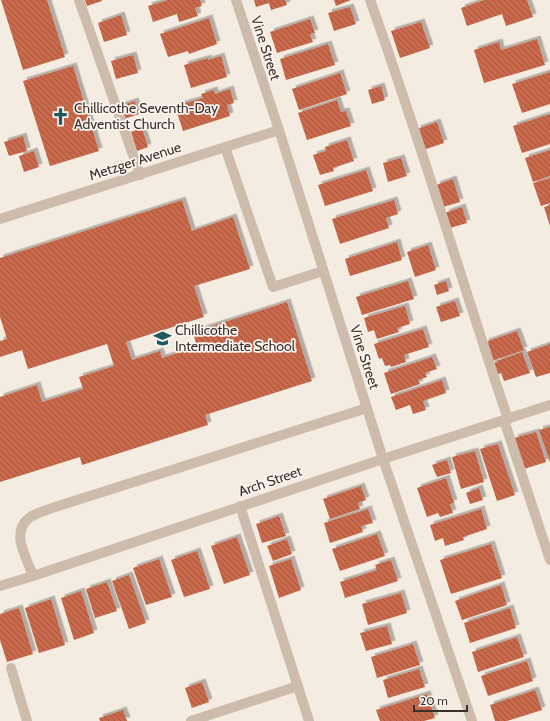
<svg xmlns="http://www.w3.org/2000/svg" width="550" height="721" font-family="Cabin,sans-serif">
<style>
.building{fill:url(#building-back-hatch);filter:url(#shadow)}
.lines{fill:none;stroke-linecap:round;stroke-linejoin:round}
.service{stroke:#cdbbac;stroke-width:10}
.minor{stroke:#cdbbac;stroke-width:10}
.labels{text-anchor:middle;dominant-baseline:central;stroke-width:3.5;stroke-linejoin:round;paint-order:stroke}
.street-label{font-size:14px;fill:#3b302b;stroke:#fbf5ee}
.poi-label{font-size:14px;fill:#3b302b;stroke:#fbf5ee;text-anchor:start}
</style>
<defs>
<pattern id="building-back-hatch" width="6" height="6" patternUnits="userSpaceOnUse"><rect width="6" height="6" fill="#c8694b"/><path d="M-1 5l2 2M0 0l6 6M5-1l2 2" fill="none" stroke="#a4573f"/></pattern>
<filter id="shadow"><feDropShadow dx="3.5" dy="-3.5" stdDeviation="0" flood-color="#0004"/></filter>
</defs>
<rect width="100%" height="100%" fill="#f4ebe1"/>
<path class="building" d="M1,0H47L65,57L23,70Z
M85,0H102V1L87,6Z
M168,0H200L202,6L195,8L198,16L179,22L177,14L153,22L148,6Z
M254,0H285L287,5L271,10L269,3L256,7Z
M334,0H351L336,6Z
M484,0H527L533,17L506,26L502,14L467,26L461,8Z
M350,7L356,24L334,31L328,13Z
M121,15L127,35L104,42L98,23Z
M209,18L217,44L189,54L188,51L168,57L160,34Z
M310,19L315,33L310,34L313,42L277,53L270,32Z
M421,22L430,48L400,58L391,31Z
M537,39L545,65L484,83L474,50L499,42L501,50Z
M328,44L335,65L286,80L280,59Z
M133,55L138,73L116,79L111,61Z
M221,56L227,77L191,88L184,65L208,58V60Z
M73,66L99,151L50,166L23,81Z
M550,72V104L522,113L512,84Z
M340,73L347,94L299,110L292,89Z
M381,86L385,100L372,104L368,90Z
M230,89L234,103L227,105L230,116L183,131L175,106L203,98L201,94L214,90L215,94Z
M337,100L341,112L346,111L351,126L307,140L298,113Z
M135,101L139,114L124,119L120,106Z
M550,114V144L522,153L513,126Z
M437,122L444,143L423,150L417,129Z
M142,128L148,147L137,151L131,132Z
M23,136L27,151L9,156L4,142Z
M347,140L354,161L333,168L334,171L320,175L313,155L326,151L325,147Z
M550,150V176L533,182L525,158Z
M34,151L39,167L24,172L19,156Z
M401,158L407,176L388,182L383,163Z
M366,170L373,191L325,206L318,185Z
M550,178V203L541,206L533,183Z
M453,179L460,202L443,207L436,185Z
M182,200L192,231L233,217L250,269L194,286L204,317L126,342L132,360L160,351L162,358L197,347L193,332L287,302L312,381L205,415L208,425L82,465L80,457L0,482V397L37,385L42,402L83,389L79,377L114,366L107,344L28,369L22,350L0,357V341L7,339L0,317V258Z
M394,200L398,214L386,218L389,228L340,244L332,219Z
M550,205V226L544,207Z
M462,207L467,223L450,228L445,213Z
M397,242L402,260L350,276L345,259Z
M428,245L436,270L415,277L407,252Z
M408,281L414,299L362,315L356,297Z
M446,281L449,291L437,295L434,285Z
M455,301L460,316L441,322L436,307Z
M405,306L410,324L397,328L399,332L377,339L374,330L368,332L364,318Z
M423,329L429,347L404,355L406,362L391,367L390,365L385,366L382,358L379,359L374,344Z
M517,331L524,350L492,361L485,342Z
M550,344V373L536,377L527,352Z
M522,352L530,373L504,381L501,373L495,375L491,364L498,362L497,361Z
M432,357L437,369L425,373L427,377L418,380L420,384L391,394L384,373Z
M442,380L446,393L423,401L426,410L413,414L410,405L396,410L391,397Z
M550,427V462L539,430Z
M536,432L546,462L524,469L514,438Z
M498,444L515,495L497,501L480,449Z
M475,451L484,482L461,489L452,457Z
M447,460L451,473L437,477L432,465Z
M446,478L454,503L450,504L453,513L440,517L438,513L427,517L417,488Z
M361,486L366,500L358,503L360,509L330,519L323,499Z
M479,488L483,500L470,504L466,493Z
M368,509L373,523L361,526L363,532L330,543L324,523Z
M481,509L487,529L463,537L464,540L445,546L443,538L435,541L430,525Z
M279,516L286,536L262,543L256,524Z
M377,534L385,556L340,571L332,549Z
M237,537L250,575L224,584L211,546Z
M287,539L292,554L273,561L267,546Z
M491,544L502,578L451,594L440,560Z
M197,551L210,589L184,597L171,560Z
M159,559L172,597L146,605L133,568Z
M291,559L301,590L279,598L269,566Z
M391,560L398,581L345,598L340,582L377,570L375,565Z
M129,575L146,623L129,629L112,581Z
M107,582L117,611L95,618L86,589Z
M501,585L507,605L462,620L455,601Z
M81,591L94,633L74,640L61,598Z
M401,593L407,613L368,625L362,604Z
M51,599L65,645L39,653L25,608Z
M19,608L33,654L7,662L0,640V614Z
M510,608L516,628L470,643L464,623Z
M387,626L392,644L366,651L360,633Z
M517,637L524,657L478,672L472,652Z
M413,644L420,665L377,678L371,657Z
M527,661L533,681L488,696L481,676Z
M419,669L425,687L388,698L383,680Z
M202,682L209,702L192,708L185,688Z
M535,690L542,710L507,721H495L490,705Z
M427,694L435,718L424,721H380L376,710Z
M123,710L127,721H100L99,718Z"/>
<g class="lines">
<path class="service" d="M79,0L140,175
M370,0C420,138 461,280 508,419
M225,147L273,287L323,271
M504,420L550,560
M240,506L309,721
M33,576C27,558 10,533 29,518C35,513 45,511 52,508L367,408
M11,668L27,721
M191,721L298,686"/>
<path class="minor" d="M236,0L279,130L383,459L472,721
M0,219L279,130
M0,586L33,576L383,459L550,405"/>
</g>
<defs>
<symbol id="church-bare" viewBox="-9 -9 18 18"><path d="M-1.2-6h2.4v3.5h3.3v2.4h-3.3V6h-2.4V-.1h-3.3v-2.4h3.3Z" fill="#1f5a5e" stroke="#fbf5ee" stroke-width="2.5" paint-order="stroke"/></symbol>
<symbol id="school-bare" viewBox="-9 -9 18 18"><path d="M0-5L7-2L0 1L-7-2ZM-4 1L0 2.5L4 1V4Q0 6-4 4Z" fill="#1f5a5e" stroke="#fbf5ee" stroke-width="2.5" paint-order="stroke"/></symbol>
</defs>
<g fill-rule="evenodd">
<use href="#church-bare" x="48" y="104" width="25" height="25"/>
<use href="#school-bare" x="150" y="326" width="25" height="25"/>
</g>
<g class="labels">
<g class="street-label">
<text transform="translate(266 48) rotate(72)">Vine Street</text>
<text transform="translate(135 161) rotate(-18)">Metzger Avenue</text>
<text transform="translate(365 357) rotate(72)">Vine Street</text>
<text transform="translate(270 481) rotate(-19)">Arch Street</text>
</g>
<g class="poi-label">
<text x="74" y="108">Chillicothe Seventh-Day<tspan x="74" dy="16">Adventist Church</tspan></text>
<text x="175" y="330">Chillicothe<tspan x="175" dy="16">Intermediate School</tspan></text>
</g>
</g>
<path d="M414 705v6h53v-6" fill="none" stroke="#3b302b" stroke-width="2"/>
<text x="420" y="705" font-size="12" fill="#3b302b" stroke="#fbf5ee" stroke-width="3" paint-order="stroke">20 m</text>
</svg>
